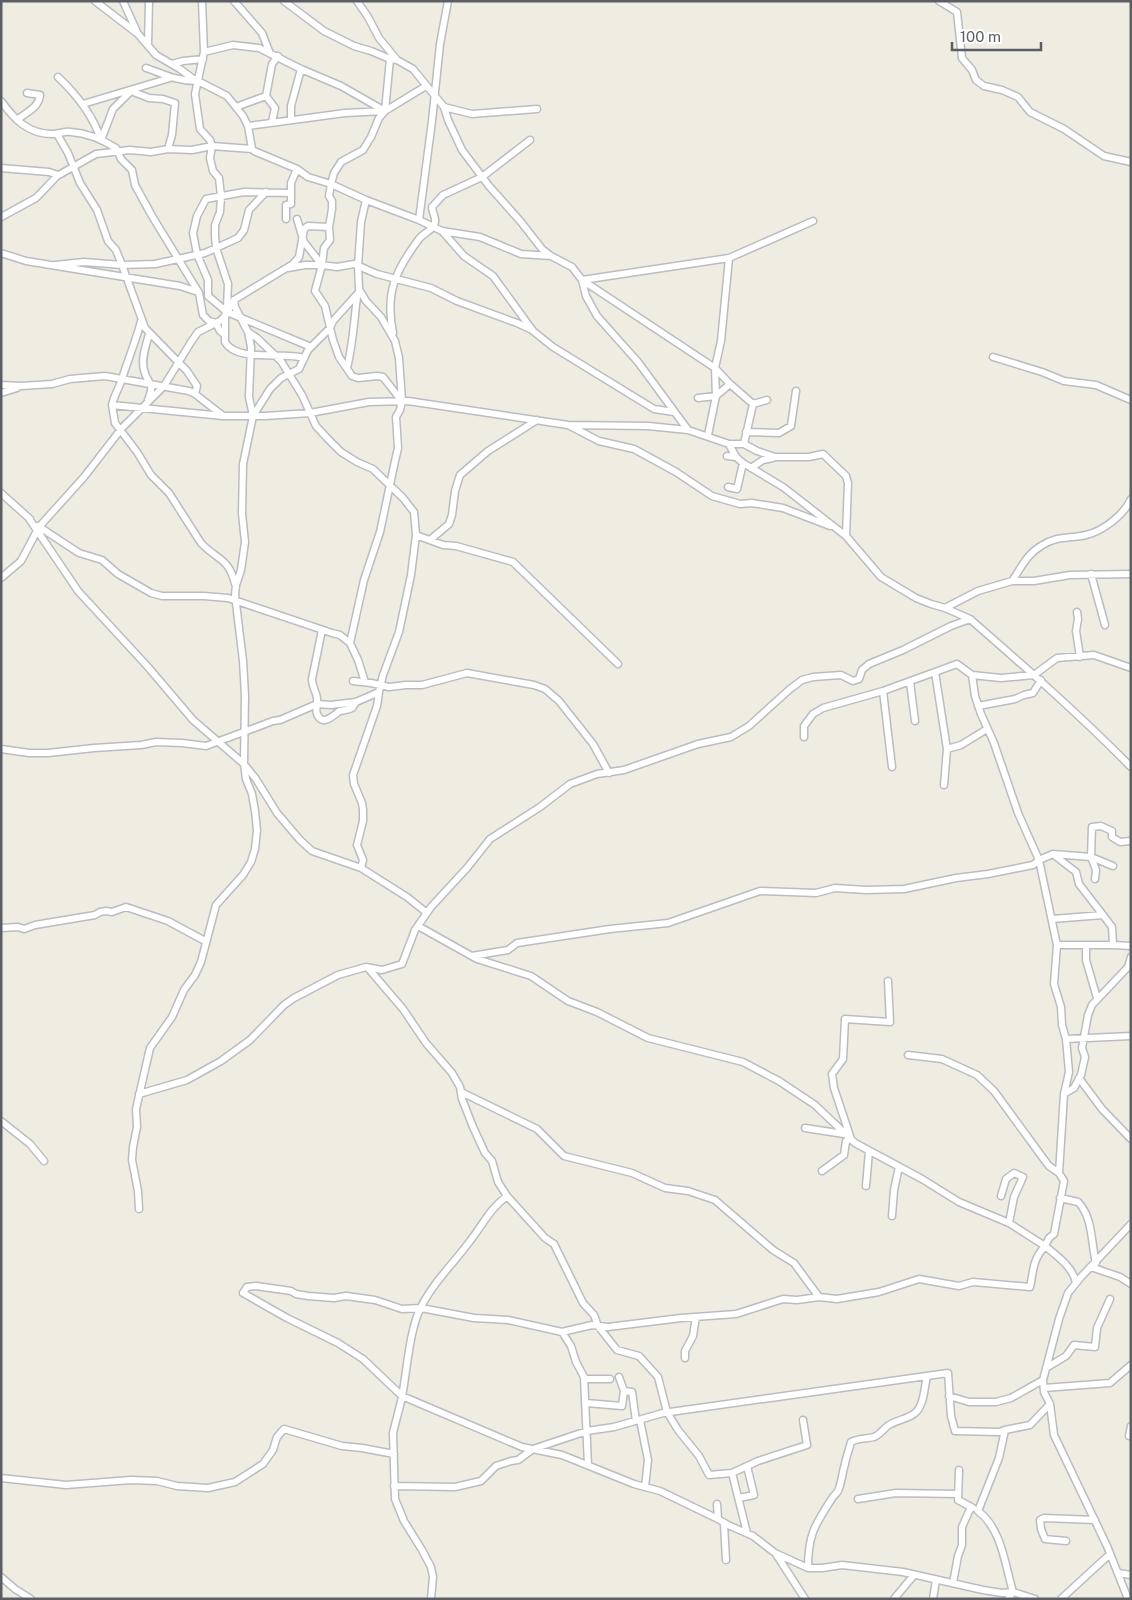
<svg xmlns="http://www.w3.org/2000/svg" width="1132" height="1600" font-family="'Public Sans',sans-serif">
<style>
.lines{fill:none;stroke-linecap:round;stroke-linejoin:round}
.street-casing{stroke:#babcc2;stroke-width:9}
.street{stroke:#fff;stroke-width:6}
</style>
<rect width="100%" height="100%" fill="#efede2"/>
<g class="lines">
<defs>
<path id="street" d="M95,1L138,34L156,55L180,69L192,78L227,96L243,116L248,126L252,149L254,151L297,169L308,177L331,184L366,200L419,220L442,231L480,237L521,254L551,256
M123,1L137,32
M202,1L204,52L195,94L200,129L210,140L212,146L210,158L213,171L219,178L221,196L220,212L215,225V236L216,248L228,284L227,308
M234,1L262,33L269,51
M284,1L324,31L354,46L371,51L390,59L397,60L413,69L444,107L448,120L462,150L489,186L521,222L542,249L551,256L572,267L582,280L586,296L597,316L638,362L688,430
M357,1L368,17L379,38L397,60
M939,1L957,12L962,58L972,70L976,80L984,86L1002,90L1018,97L1030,112L1064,129L1104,156L1131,162
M148,44L149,1
M204,52L233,45L259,48L301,69L341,86L385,111
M172,64L183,61L203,59
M146,68C164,74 176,81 196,81
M58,77C77,95 93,115 101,140
M1,101C14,119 28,134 52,134C58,134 65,131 71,132C87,133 103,140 116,148L121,159L132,170L135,185L152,216L199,293L203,315L209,321L216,323L220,331L224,334
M83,104L170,78
M236,107L266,96
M444,107L472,114L537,109
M291,119V106L301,69
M17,120C26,112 39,108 40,95L27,93
M272,122L275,108L266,96L272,64L278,56
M248,126L345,113L385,111L390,59
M57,134L68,153L80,183L97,210L108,241L116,250L122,265L145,328L187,371L197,386L195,394
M101,140L113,109L131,91L149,98L163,99L175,103L172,135L168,149
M1,168L49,172L58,175
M290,193L244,192L206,199L197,216L193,233L197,254L208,280V296L227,312L311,347
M1,217L36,198L57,176L96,154L130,150L151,152L168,149L192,150L212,146L252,149
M286,219V205L291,204V183L297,169
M297,219L304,242L322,265L315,291L325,306L333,340L339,357L352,376L358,378L377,376L383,377L401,400
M419,220L432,121L440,44L448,1
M442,231L464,256L493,276L533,331L553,347L654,409L674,412
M1,253L26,261L180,286L198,292
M55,265L84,262L122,265L155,264L205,253L238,238L244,230L249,210L266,192
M322,265L337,267L354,264L377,274L431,288L457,301L517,323L530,329
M288,268L305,265H322L324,248L330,240L329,227
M582,280L729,258L813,221
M582,280L715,368L730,384
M234,300L235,307L248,332L251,347L249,397L253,416L270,389L281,378L299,369L308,350L330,328L333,321L360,291
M225,315V342C237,363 283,351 304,358
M141,321C136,341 128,359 122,379C119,388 114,396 112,405L223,416H265L310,413L369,402L408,401L568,425L648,426L688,430L729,444L736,457L743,463L783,487L846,536L881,577L916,598L931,604L945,608L970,619
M393,333C385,293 395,271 419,239C423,233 434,230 435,222C436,217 432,212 432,207L443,195L482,177L530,140
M993,357L1042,372L1064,381L1096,385L1131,400
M347,368C353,344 354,321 357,297
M1,385L21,386L52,384L70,379L105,376L189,391L195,394L222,415
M1,393L17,388
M698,398L716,396L730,384L753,404
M148,400C156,381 147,385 144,370C141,359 146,345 149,334
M112,405L115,423L137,452L151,475L169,493L201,543C217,560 229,558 235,584
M570,426L599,441L634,449L676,472L712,496L740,504L752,503L783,508L830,526
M746,432L779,433L791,426L796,391
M708,435L716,396L715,368L721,341L729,258
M729,444H744L757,451L775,457H809L823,454L846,476L848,483L846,536
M744,444L753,404L767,400
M727,456L736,457
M751,468L763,460L773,458
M728,487L737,489L743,463
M1,493L30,519
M28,517L78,591L148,667L193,720L244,764L256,779L277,813L300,840L312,851L361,868L363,860L357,845L363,821V810L362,803L354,784L353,775L377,706L379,692
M38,526L79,553L102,560L118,574L151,593L162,596H204L228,598L332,633L340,635L350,643
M416,535L443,545L456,546L513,562L618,664
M430,540L449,524L452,515L455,491L460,475L488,451L537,420
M1091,574L1105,625
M1,578L21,561L39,527L84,477L122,428L164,386L191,342L198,332L220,321L226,315L234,300L293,264L299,257L304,229L308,226L329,227L332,209V201L329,196L331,184L334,173L341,162L363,150L371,137L379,118L385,111L426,86
M1012,581C1021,568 1027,554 1041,546C1058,535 1069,539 1086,535C1103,531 1124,515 1131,499
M945,608L978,591L1012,581H1034L1070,575L1131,574
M1077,612L1078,619L1076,631L1080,657
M322,630L312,679C312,687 316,691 317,698C318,703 315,710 317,714C323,728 334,714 340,711C344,710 348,710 352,708L356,702
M935,672L947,749L944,785
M972,675L975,696L981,714L994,743L1018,813L1039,860L1057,945L1054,984L1061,1007L1062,1025L1066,1039L1069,1072L1064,1094L1059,1173L1064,1181L1054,1234L1049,1238L1045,1246C1057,1256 1073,1267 1076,1283
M353,681L371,683L389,687L406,685H422L467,673L534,685L545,689L559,701L593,744L609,773
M365,682L358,660L350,643L364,580L380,532L395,461L398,448L396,417L400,410L402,401L399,358L395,341L381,317L366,301L359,289L358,266L361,222L366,200
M910,682L915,721
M978,706L1015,699L1024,695L1033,693L1041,680
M804,737V726L813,714L823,708L883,691
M1,749L29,753H48L94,748L141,745L156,742L182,743L206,746L273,721L280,720L317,704L331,705L356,702L379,692L383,675L399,632L411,575L416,535L414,512L403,498L373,469L357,462L341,452L327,438L316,426L302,395L281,361L257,338L248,332
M947,749L961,745L987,729
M892,767L883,691L957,664L972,675L1001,678L1034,675L1057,658L1094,655L1131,668
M1054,855L1076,872L1079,884L1103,915
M1091,857L1113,866
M1091,857L1096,870L1095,879
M361,868L407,897L427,913
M1052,919L1103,915L1112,927L1113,945L1131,946
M418,926L477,959L531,976L568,1001L597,1012L648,1038L743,1062L779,1081L815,1105L855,1143L922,1179L959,1202L1009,1223L1045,1246C1032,1261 1034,1269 1030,1287L973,1282L959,1286L919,1279L879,1292L837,1299L819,1297L794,1263L773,1250L715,1200L688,1191L665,1188L632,1173L564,1156L537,1129L461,1092
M1,928L18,927L24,929L35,925L95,915L100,912L106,911L112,912L126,907L168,921L205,941
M1057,945H1113
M1086,945V960L1097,998
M472,956L508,950L517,943L610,929L668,923L760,891L816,893L835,888L866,890L904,889L956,878L988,874L1033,865L1039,860L1053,854L1091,857L1092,827L1101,826L1112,831V837L1120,842L1131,841
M368,968L403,1009L426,1043L452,1073L460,1087L462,1099L473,1127L485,1153L492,1161L498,1182L507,1196L545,1238L554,1244L583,1303L594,1315L598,1326L617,1350L639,1356L658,1377L667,1412L678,1430L699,1456L709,1475L732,1473
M1066,1039L1131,1036
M908,1055L942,1059L977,1075L994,1091L1043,1158L1049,1166L1059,1173
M1079,1078L1102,1109L1131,1139
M139,1094L187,1080L221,1061L250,1040L284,1005L294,998L338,975L366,967L382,970L402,964L415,930L431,907L467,868L490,839L540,807L570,784L597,774L624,770L698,744L731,737L749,726L790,689L802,680L813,677L841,675L853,681L859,679L862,670L869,664L903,650L951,626L970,619C1025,667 1080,715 1131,767
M1064,1094L1074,1088L1081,1075L1085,1057L1082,1048L1088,1015L1092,1005L1128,967L1131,957
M1,1121L30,1144L44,1161
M805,1128L844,1134
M822,1171L844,1155L846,1141L851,1139L834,1088L832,1074L843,1059L845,1019L890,1022L888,981
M866,1186L869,1151
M1001,1196L1006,1179L1014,1173L1023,1177L1014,1197L1009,1223
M1060,1198L1078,1202C1093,1217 1091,1243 1096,1263
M139,1209L138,1191L132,1160L133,1147L137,1127L136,1109L150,1048L172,1017L184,990L195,975L201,962L216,905L243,875L251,862L255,849L257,830L255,811L252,794L246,779L244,764L245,695L243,661L235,595L236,585L241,570L245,542L242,514L243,464L253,416
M892,1216L894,1190L899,1167
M1091,1267L1120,1277L1131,1284
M819,1297L797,1300L783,1299L736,1314L681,1318L608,1327L592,1325L562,1332L508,1320L474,1318L421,1308L402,1309L375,1300L346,1296L334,1298L308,1296L296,1294L291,1291L256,1286L247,1287L243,1293L287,1318L338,1343L363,1359L402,1396L522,1447L562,1455L634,1484L660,1491L718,1519L728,1525L753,1536L775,1553L808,1568H822L842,1565L903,1572L983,1590L1002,1593L1013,1592L1035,1599
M562,1332L571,1346L576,1362L584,1377L588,1465
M685,1358V1351L693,1336L696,1317
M1046,1368L1066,1356L1074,1345L1095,1347L1097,1328L1110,1299
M585,1379H610
M1044,1388L1110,1383L1131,1365
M624,1391L632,1392L636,1421
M949,1396L969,1402H996L1011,1398L1043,1380
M586,1403L622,1406L624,1391L619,1377
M640,1420L648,1460L645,1487
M1129,1436L1131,1426
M959,1470L958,1500L973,1508
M1,1478L66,1485L131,1480L157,1481L177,1486L208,1488L235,1482L263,1464L273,1450L277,1437L284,1429L342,1446L362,1448L394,1454
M394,1486L455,1487L481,1481L496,1466L511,1461L518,1460L533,1449L587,1431L614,1427L663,1413L948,1373L951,1416L955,1431L999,1432L1005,1430
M739,1498L754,1495L747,1466
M858,1499L896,1493L958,1494
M717,1504L718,1519
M724,1524L726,1560
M747,1533L732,1473L758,1461L807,1445L803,1420
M1066,1541L1045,1539L1041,1529L1040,1520L1044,1518L1095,1520
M776,1554L805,1599
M808,1568C808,1536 814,1526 831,1500C833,1496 836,1494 838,1491C842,1482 842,1473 845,1464C846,1457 849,1450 851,1442C858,1438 866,1439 874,1437C881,1434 884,1428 889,1425C897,1420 908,1419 915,1413C924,1406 924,1388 927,1377
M1118,1573L1131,1575
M1,1577L15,1589L31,1599
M953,1583L958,1556L962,1545V1527L971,1507
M431,1599L433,1577L431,1567L422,1550L404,1521L395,1499L393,1433C396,1419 401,1405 403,1391C407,1367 410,1330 420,1309C433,1282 456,1261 473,1237C485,1221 490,1209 507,1196
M894,1599L914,1575
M933,1599L936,1580
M1008,1599L1013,1592C1005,1565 1002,1529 978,1511L999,1458L1005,1430L1030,1425L1050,1404
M1061,1599L1110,1554
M1128,1599L1107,1546L1054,1435L1050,1404L1044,1392L1043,1380L1059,1319L1068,1293L1081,1277L1131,1224"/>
</defs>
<use href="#street" class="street-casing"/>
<use href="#street" class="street"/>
</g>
<rect width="1132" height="1600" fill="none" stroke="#5b5e64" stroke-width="5"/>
<path d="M952 42v8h89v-8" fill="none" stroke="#5b5e64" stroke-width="2.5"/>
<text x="960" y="42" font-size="15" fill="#5b5e64" stroke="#ffffff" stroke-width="4" paint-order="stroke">100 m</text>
</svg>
